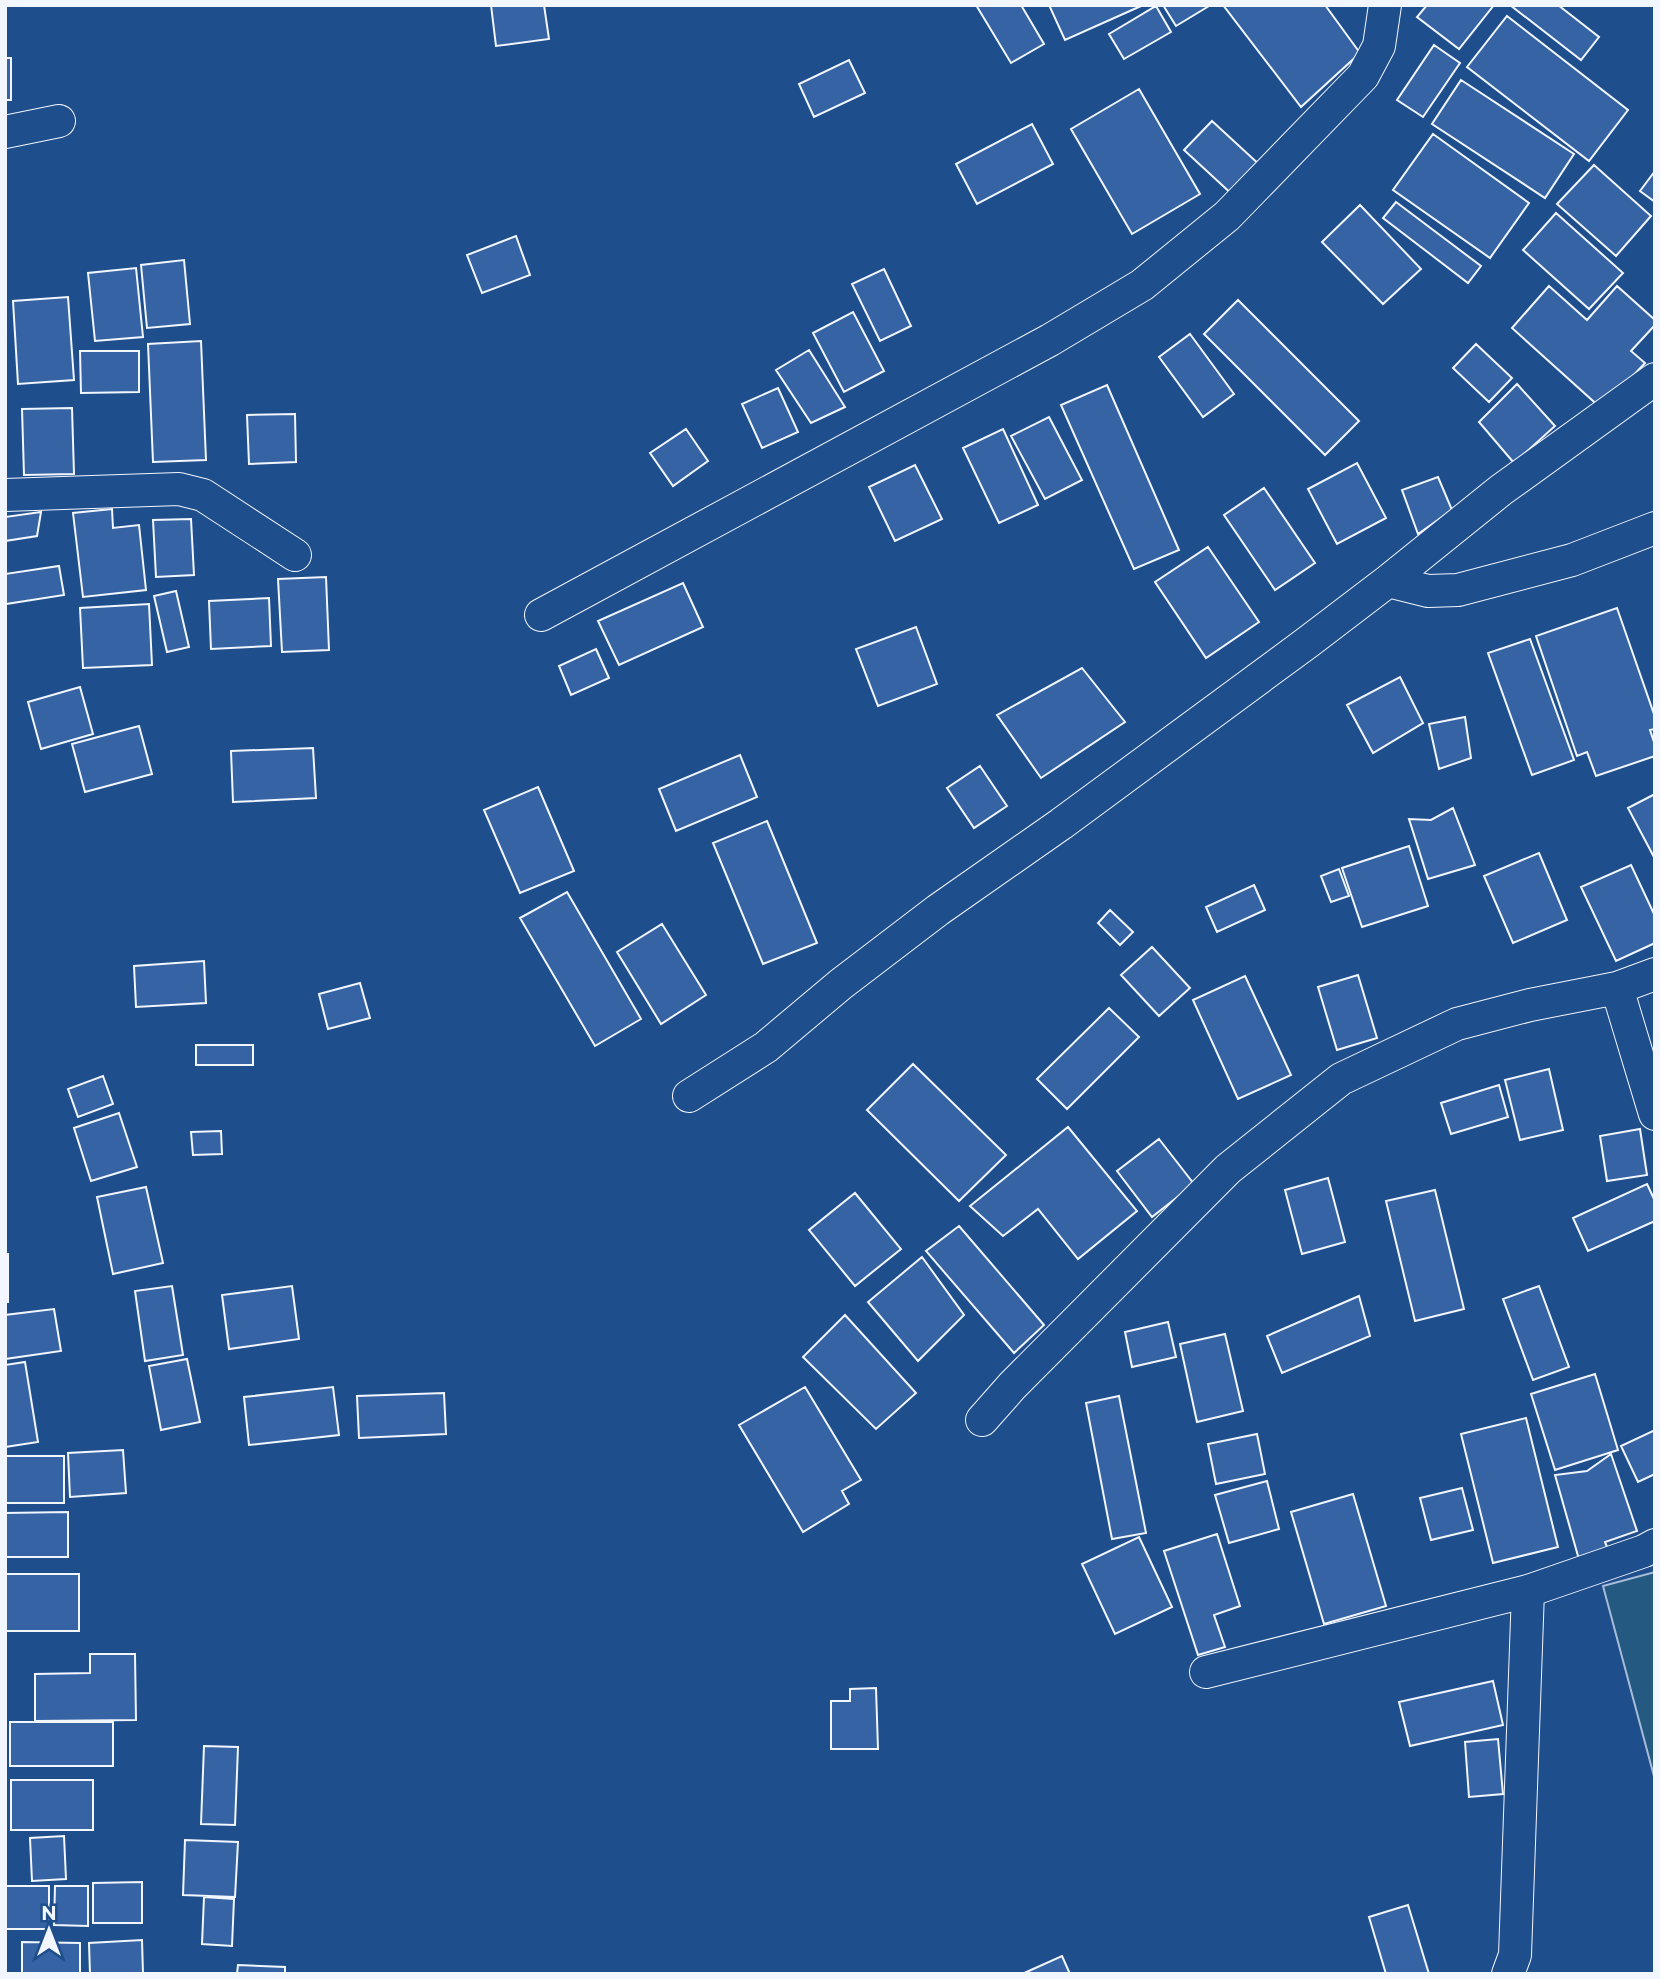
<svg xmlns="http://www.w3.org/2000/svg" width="1660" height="1979" font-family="Montserrat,sans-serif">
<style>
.green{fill:#245a82;stroke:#a8bbd7;stroke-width:2}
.building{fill:#3563a3;stroke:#f2f6ff;stroke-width:2}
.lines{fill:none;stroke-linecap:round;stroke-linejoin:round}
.minor-casing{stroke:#f2f6ff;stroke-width:34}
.minor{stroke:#1f4e8c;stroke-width:32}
</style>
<rect width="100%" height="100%" fill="#1f4e8c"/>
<path class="green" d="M1655,1572V1780L1603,1586Z"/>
<path class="building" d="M491,5H544L549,39L496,46Z
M976,5H1021L1044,44L1011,63Z
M1049,5H1141V6L1065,40Z
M1163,5H1209V6L1176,26Z
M1223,5H1325L1360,53L1301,107Z
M1427,5H1494L1459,49L1417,17Z
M1510,5H1558L1599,37L1581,60Z
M1156,6L1171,32L1124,59L1109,34Z
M1507,16L1628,110L1589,161L1467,67Z
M1434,45L1460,63L1423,117L1397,100Z
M5,58H11V100H5Z
M849,60L865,93L814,117L799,84Z
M1461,80L1574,154L1545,198L1432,124Z
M1139,89L1200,194L1132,234L1071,129Z
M1212,121L1262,167L1235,197L1184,150Z
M1032,124L1053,164L977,204L956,164Z
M1433,134L1529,203L1490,258L1393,190Z
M1594,165L1651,216L1616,256L1557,204Z
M1655,171V202L1640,191Z
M1396,202L1481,266L1468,283L1383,218Z
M1360,205L1421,269L1383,304L1322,242Z
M1556,213L1623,273L1589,309L1523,250Z
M516,236L530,275L482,293L467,255Z
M184,260L190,324L147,328L141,265Z
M136,268L143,337L95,341L88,273Z
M884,269L911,326L880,341L852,284Z
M1549,286L1587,320L1617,286L1655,320V325L1631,351L1645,363L1602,409L1512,328Z
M68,297L74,380L18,384L13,301Z
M1238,300L1359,421L1325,455L1204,334Z
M853,312L884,371L844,392L813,333Z
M1190,334L1234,394L1203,417L1159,357Z
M201,341L206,460L153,462L148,344Z
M1476,344L1512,378L1489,402L1453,368Z
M809,350L845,407L811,423L776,370Z
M80,351H139V392L81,393Z
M1517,384L1555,426L1514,463L1479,422Z
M1107,385L1179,550L1134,569L1061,405Z
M778,388L798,432L762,448L742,404Z
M72,408L74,474L24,475L22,409Z
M295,414L296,462L249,464L247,415Z
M1049,417L1082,480L1045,499L1011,436Z
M686,429L708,461L673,486L650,453Z
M1003,429L1038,505L999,523L963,448Z
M1357,463L1386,518L1337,544L1308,489Z
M915,465L942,519L895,541L869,487Z
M1438,477L1452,510L1418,534L1402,490Z
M1264,488L1315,563L1275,590L1224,515Z
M112,509L113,528L139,525L146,590L83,597L73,513Z
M41,512L37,536L5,541V517Z
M191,519L194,575L156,577L153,520Z
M1208,547L1259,622L1206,658L1155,582Z
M59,566L64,595L6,604L5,574Z
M326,577L329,650L282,652L278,579Z
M683,583L703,627L619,665L598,621Z
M176,591L189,647L167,652L154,596Z
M269,598L271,646L211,649L209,601Z
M149,604L152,665L83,668L80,608Z
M1617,608L1655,717V729L1650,730L1655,745V756L1596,776L1587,752L1577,756L1536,636Z
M916,627L937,684L878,706L856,649Z
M1530,639L1574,760L1532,775L1488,653Z
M596,649L609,678L571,695L559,666Z
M1082,668L1125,722L1041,778L997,715Z
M1400,677L1423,723L1373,753L1347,705Z
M80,687L93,734L41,749L28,702Z
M1465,717L1471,758L1439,769L1429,724Z
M139,726L152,774L85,792L72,744Z
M313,748L316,798L233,802L231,751Z
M740,755L757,797L676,831L659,789Z
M980,766L1007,806L974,828L947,788Z
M538,787L574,871L520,893L484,810Z
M1655,794V859L1628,808Z
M1453,808L1475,865L1428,879L1409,819L1431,820Z
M767,821L817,943L763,964L713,843Z
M1409,846L1428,906L1362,927L1342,868Z
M1539,853L1567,920L1513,943L1484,876Z
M1631,865L1655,916V943L1616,961L1581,887Z
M1339,869L1349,896L1331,902L1321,876Z
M1254,885L1265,910L1217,932L1206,907Z
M567,892L641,1019L595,1046L520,918Z
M1110,910L1133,932L1120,945L1098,923Z
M662,924L706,995L661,1024L617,952Z
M1152,947L1190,988L1159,1016L1121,975Z
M204,961L206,1003L136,1007L134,966Z
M1358,975L1377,1038L1337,1050L1318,987Z
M1245,976L1291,1075L1238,1099L1193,1000Z
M360,983L370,1018L328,1029L319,994Z
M1109,1008L1139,1037L1067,1109L1037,1079Z
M196,1045H253V1065H196Z
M913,1064L1006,1155L959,1201L867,1110Z
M1549,1069L1563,1130L1520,1140L1505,1080Z
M103,1076L113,1104L78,1117L68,1089Z
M1499,1085L1508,1117L1451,1134L1441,1103Z
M119,1113L137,1167L91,1181L74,1128Z
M1068,1127L1137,1211L1078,1259L1038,1209L1003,1236L970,1206Z
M1640,1129L1647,1175L1607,1181L1600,1136Z
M221,1131L222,1154L193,1155L191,1132Z
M1159,1139L1194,1184L1152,1217L1117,1171Z
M1328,1178L1345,1242L1302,1254L1285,1190Z
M1647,1184L1655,1201V1221L1588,1251L1573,1218Z
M146,1187L163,1263L113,1274L97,1197Z
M1435,1190L1464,1309L1415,1321L1386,1201Z
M855,1193L901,1249L855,1286L809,1230Z
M959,1226L1044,1325L1014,1353L926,1251Z
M5,1254H8V1302H5Z
M922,1257L964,1315L918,1361L868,1302Z
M172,1286L183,1355L145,1361L135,1291Z
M292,1286L299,1339L229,1349L222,1295Z
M1539,1286L1569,1367L1533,1380L1503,1299Z
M1359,1296L1370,1336L1282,1373L1267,1336Z
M54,1309L61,1351L5,1359V1315Z
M845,1315L916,1393L876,1429L803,1357Z
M1168,1322L1176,1357L1132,1367L1125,1332Z
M1225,1334L1243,1411L1197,1422L1180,1344Z
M187,1359L200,1422L161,1430L149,1366Z
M25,1362L38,1442L5,1447V1365Z
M1595,1374L1618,1450L1555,1470L1531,1394Z
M333,1387L339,1435L249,1445L244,1397Z
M805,1387L861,1480L842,1491L849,1504L803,1532L739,1425Z
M444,1393L446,1434L359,1438L357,1396Z
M1119,1396L1146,1533L1112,1539L1086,1403Z
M1526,1418L1558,1547L1493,1563L1461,1434Z
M1655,1430V1474L1638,1482L1621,1446Z
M1257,1434L1265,1474L1216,1484L1208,1444Z
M123,1450L126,1493L70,1497L68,1453Z
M1611,1454L1637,1531L1605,1542L1610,1554L1580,1563L1555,1475L1587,1471Z
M5,1456H64V1503H5Z
M1267,1481L1279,1529L1229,1543L1215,1495Z
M1462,1488L1473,1530L1431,1540L1420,1498Z
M1353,1494L1386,1606L1324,1624L1291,1512Z
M68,1512V1557H5V1513Z
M1217,1534L1240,1606L1214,1615L1225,1647L1198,1655L1164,1551Z
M1139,1537L1172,1607L1115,1634L1082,1564Z
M5,1574H79V1631H5Z
M90,1654H135L136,1720L35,1721V1674L90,1673Z
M1493,1681L1503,1725L1410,1746L1399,1702Z
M876,1688L878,1749H831V1701H850V1689Z
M10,1722H113V1766H10Z
M1498,1739L1503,1794L1469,1797L1465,1742Z
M204,1746L238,1747L235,1825L201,1824Z
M11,1780H93V1830H11Z
M64,1836L66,1879L32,1881L30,1838Z
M185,1840L238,1842L235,1897L183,1895Z
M142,1882V1923H93V1883Z
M5,1886H49V1929H5Z
M55,1886H88V1926L54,1925Z
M204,1897L234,1899L232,1946L202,1944Z
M1408,1905L1429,1974H1386L1369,1917Z
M142,1940L143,1974H90L89,1943Z
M22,1942L80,1943V1974H22Z
M1062,1956L1070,1974H1022Z
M238,1965L285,1967V1974H237Z"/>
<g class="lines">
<defs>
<path id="minor" d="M5,132L59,121
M5,495L179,489L203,495L295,555
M1388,581L1428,591L1458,590L1572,560L1655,528
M541,615L1050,340L1142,285L1227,216L1363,76L1379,46L1385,5
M1655,974L1617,988L1655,1114
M689,1096L766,1047L841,984L938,910L1061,824L1308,642L1388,581L1501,490L1655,379
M982,1420L1012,1386L1228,1169L1341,1079L1457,1024L1530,1005L1617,988
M1206,1672L1528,1591
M1508,1974L1515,1955L1528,1591L1644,1551L1655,1545"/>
</defs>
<use href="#minor" class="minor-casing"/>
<use href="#minor" class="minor"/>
</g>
<rect width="1660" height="1979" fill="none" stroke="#f2f6ff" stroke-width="14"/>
<g transform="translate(49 1930)" stroke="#1f4e8c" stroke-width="5" paint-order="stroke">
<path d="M0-5L12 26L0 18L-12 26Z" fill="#f2f6ff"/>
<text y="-10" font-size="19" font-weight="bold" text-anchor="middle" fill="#f2f6ff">N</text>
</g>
</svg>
